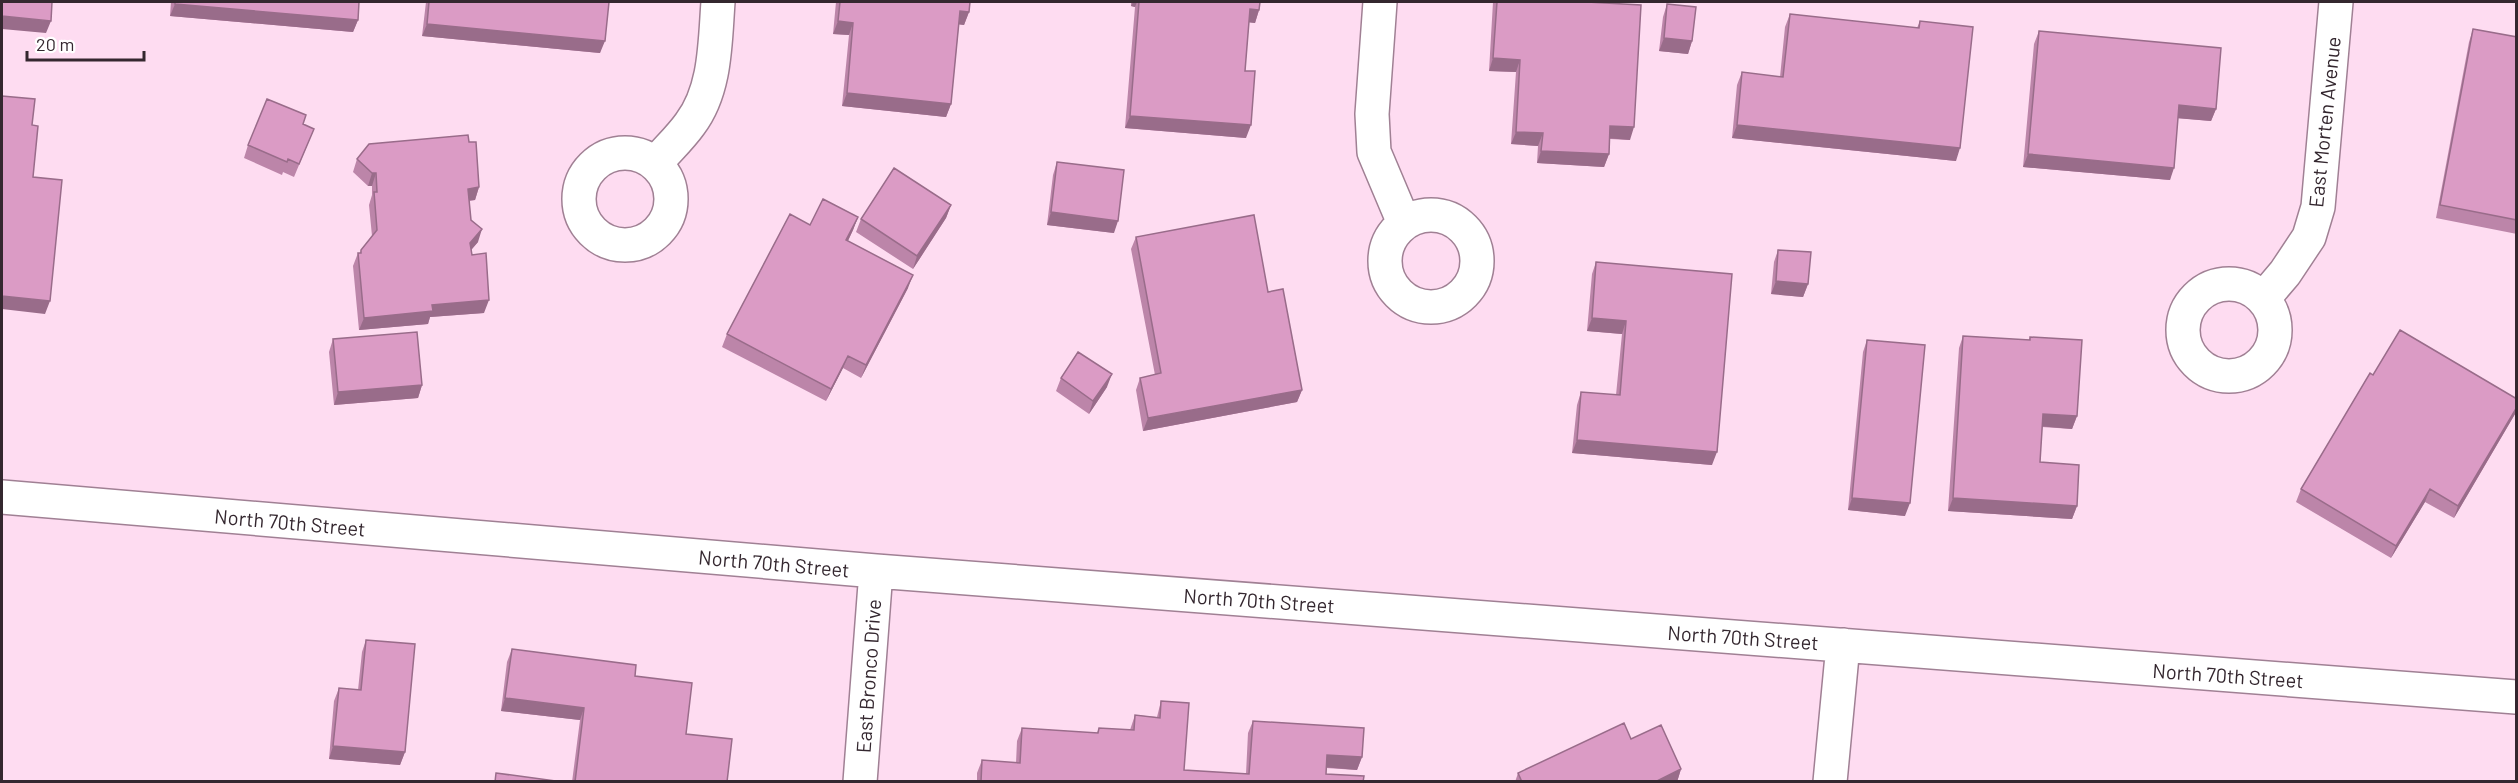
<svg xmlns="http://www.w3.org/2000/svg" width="2518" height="783" font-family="Barlow,sans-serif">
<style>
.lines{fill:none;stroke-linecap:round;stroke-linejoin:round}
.minor-casing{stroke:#a08094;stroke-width:36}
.minor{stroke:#fff;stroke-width:33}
.wall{fill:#bc85a9}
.shaded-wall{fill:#996c8a}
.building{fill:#db9bc5;stroke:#996c8a;stroke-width:1.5}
.labels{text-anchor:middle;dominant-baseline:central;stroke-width:6;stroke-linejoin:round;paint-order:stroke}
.street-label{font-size:20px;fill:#34272f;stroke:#fff}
</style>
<rect width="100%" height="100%" fill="#fedcf1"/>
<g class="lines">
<defs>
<path id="minor" d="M1380,2L1372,114L1374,152L1404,223
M579 199a46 46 0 1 1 92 0a46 46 0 1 1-92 0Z
M656,163C667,150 680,138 690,124C716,90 715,42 718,2
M1385 261a46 46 0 1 1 92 0a46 46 0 1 1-92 0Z
M2183 330a46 46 0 1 1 92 0a46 46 0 1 1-92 0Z
M2263,299L2285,273L2309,237L2318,207L2336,2
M2,497L876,571L2516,697
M860,782L876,571
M1830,782L1843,645"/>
</defs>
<use href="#minor" class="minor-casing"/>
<use href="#minor" class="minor"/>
</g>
<path class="wall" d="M171,2H359L358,20L353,32L170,16Z
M426,2H609L600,53L422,36Z
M836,2H970L969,12L964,25L959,24L951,104L946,117L842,106L849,35L833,34Z
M1131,2H1260L1259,10L1255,23L1249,22L1245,71L1246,138L1125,128L1135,7L1131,6Z
M1493,2H1587L1630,140L1610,139L1609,154L1604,167L1537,163L1538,146L1511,144L1516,72L1489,71Z
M1667,4L1692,41L1688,54L1659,51L1663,17Z
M1790,14L1917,28L1920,21L1956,161L1732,138L1737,85L1742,72L1780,77L1785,27Z
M2473,29L2517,37V234L2436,218L2469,42Z
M2039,31L2216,109L2211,121L2178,118L2170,180L2023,167L2034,44Z
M303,124L314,129L294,177L283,172L282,175L244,158L248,145Z
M469,142L479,187L475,200L469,201L471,220L478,242L471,250L484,313L430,317L428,324L359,330L353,266L358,253H360L361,250L372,236L369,205L372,195V186H368L353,172L357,159Z
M1057,162L1114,233L1047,225L1053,175Z
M951,205L946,218L913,269L856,232L861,219Z
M858,217L853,230L848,241L908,288L861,378L843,368L826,401L722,347L727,334L810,225Z
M1136,237L1268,292L1302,390L1297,402L1143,431L1136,390L1140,378L1155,375L1131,249Z
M1778,250L1808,284L1803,297L1771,294L1774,262Z
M1596,262L1712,465L1572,453L1577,405L1581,392L1616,395L1622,334L1587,331L1592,274Z
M1963,336L2029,340L2030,337L2077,416L2072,429L2042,427L2040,462L2077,506L2072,519L1948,511L1959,348Z
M333,339L422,385L418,398L334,405L329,352Z
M1867,340L1905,516L1848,510L1863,352Z
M2373,375L2517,399V411L2515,414L2454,518L2425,502L2391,558L2296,502L2301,489Z
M1061,378L1107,387L1089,414L1056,391Z
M366,640L405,752L400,765L329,759L334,701L339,688L358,690L362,652Z
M512,649L635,676L686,734L727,782H572L580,720L501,711L507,662Z
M1161,701L1184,770L1246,774L1248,733L1253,721L1362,757L1357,770L1326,768V774L1363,782H977V773L982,760L1016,763L1017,741L1022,728L1097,733L1099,728L1130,730L1135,715L1157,717Z
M1631,739L1681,769L1677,782H1515L1518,773Z"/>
<path class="shaded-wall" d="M1133,2H1137L1135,7L1131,6Z
M175,4L358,20L353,32L170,16Z
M1250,9L1259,10L1255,23L1245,22Z
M960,11L969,12L964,25L955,24Z
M2,16L51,21L46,33L2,29Z
M838,21L853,23L849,35L833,34Z
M427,24L605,41L600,53L422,36Z
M1664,38L1692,41L1688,54L1659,51Z
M1493,58L1520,60L1516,72L1489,71Z
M847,93L951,104L946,117L842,106Z
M2179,105L2216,109L2211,121L2175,118Z
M1130,116L1251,125L1246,138L1125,128Z
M1737,125L1960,148L1956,161L1732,138Z
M1610,126L1634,127L1630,140L1606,138Z
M1516,132L1543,133L1538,146L1511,144Z
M1541,151L1609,154L1604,167L1537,163Z
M2028,154L2174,168L2170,180L2023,167Z
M372,173H376L372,186H368Z
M479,187L475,200L463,201L468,189Z
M951,205L946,218L913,269L917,256Z
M1051,212L1118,221L1114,233L1047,225Z
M858,217L853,230L842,253L846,240Z
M482,229L478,242L466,256L470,243Z
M913,275L908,288L861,378L866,365Z
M1776,281L1808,284L1803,297L1771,294Z
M2,296L50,301L45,314L2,309Z
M489,300L484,313L430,317L428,324L359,330L364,318L432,305Z
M1592,318L1626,321L1622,334L1587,331Z
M848,356L843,368L826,401L831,389Z
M1112,374L1107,387L1089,414L1093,401Z
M422,385L418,398L334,405L338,392Z
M1302,390L1297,402L1143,431L1148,418Z
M2517,407L2515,414L2454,518L2458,506Z
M2043,414L2077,416L2072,429L2038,426Z
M1577,440L1717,452L1712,465L1572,453Z
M2430,489L2425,502L2391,558L2396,546Z
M1852,498L1910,503L1905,516L1848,510Z
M1953,498L2077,506L2072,519L1948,511Z
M505,698L584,708L580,720L501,711Z
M333,746L405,752L400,765L329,759Z
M1327,755L1362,757L1357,770L1322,767Z
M1681,769L1677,782H1655Z"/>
<path class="building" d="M2,2H52L51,21L2,16Z
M175,2H359L358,20L175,4Z
M429,2H609L605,41L427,24Z
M840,2H970L969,12L960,11L951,104L847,93L853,23L838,21Z
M1139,2H1260L1259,10L1250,9L1245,71H1255L1251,125L1130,116Z
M1497,2H1587L1641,5L1634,127L1610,126L1609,154L1541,151L1543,133L1516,132L1520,60L1493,58Z
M1667,4L1696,7L1692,41L1664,38Z
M1790,14L1919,28L1920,21L1973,27L1960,148L1737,125L1742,72L1783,77Z
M2473,29L2517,37V220L2440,205Z
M2039,31L2221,48L2216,109L2179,105L2174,168L2028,154Z
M2,96L35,99L32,125L38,126L33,177L62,180L50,301L2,296Z
M267,99L306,115L303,124L314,129L299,164L288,159L287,162L248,145Z
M468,135L469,142H476L479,187L468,189L471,220L482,229L470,243L472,255L486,253L489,300L432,305L433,311L364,318L358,253H361V250L377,230L374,192H377L376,173H372L357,159L369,144Z
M1057,162L1124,170L1118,221L1051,212Z
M894,168L951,205L917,256L861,219Z
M823,199L858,217L846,240L913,275L866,365L848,356L831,389L727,334L790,214L810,225Z
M1254,215L1268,292L1283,289L1302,390L1148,418L1140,378L1161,373L1136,237Z
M1778,250L1811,252L1808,284L1776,281Z
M1596,262L1732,274L1717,452L1577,440L1581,392L1620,395L1626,321L1592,318Z
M2400,330L2517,399V407L2458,506L2430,489L2396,546L2301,489L2370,373L2373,375Z
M417,332L422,385L338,392L333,339Z
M1963,336L2030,340V337L2082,340L2077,416L2043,414L2040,462L2079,465L2077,506L1953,498Z
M1867,340L1925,345L1910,503L1852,498Z
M1078,352L1112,374L1093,401L1061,378Z
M366,640L415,644L405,752L333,746L339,688L361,690Z
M512,649L636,665L635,676L692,683L686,734L732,739L727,782H575L584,708L505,698Z
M1161,701L1189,703L1184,770L1249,774L1253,721L1364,728L1362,757L1327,755L1326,774L1364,776L1363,782H981L982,760L1020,763L1022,728L1098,733L1099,728L1134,730L1135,715L1160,718Z
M1624,723L1631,739L1661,725L1681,769L1655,782H1522L1518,773Z
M496,773L563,782H495Z"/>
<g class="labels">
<g class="street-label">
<text transform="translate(2324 122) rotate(-84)">East Morten Avenue</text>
<text transform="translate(290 522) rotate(5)">North 70th Street</text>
<text transform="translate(774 563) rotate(5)">North 70th Street</text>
<text transform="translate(1259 600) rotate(4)">North 70th Street</text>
<text transform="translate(1743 637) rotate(4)">North 70th Street</text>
<text transform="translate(2228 675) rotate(4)">North 70th Street</text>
<text transform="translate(868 676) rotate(-86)">East Bronco Drive</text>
</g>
</g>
<rect width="2518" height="783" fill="none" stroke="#34272f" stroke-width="6"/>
<path d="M27 51v9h117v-9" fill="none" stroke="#34272f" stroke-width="3"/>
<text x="36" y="51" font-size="18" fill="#34272f" stroke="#ffffff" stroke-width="4.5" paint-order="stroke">20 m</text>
</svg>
